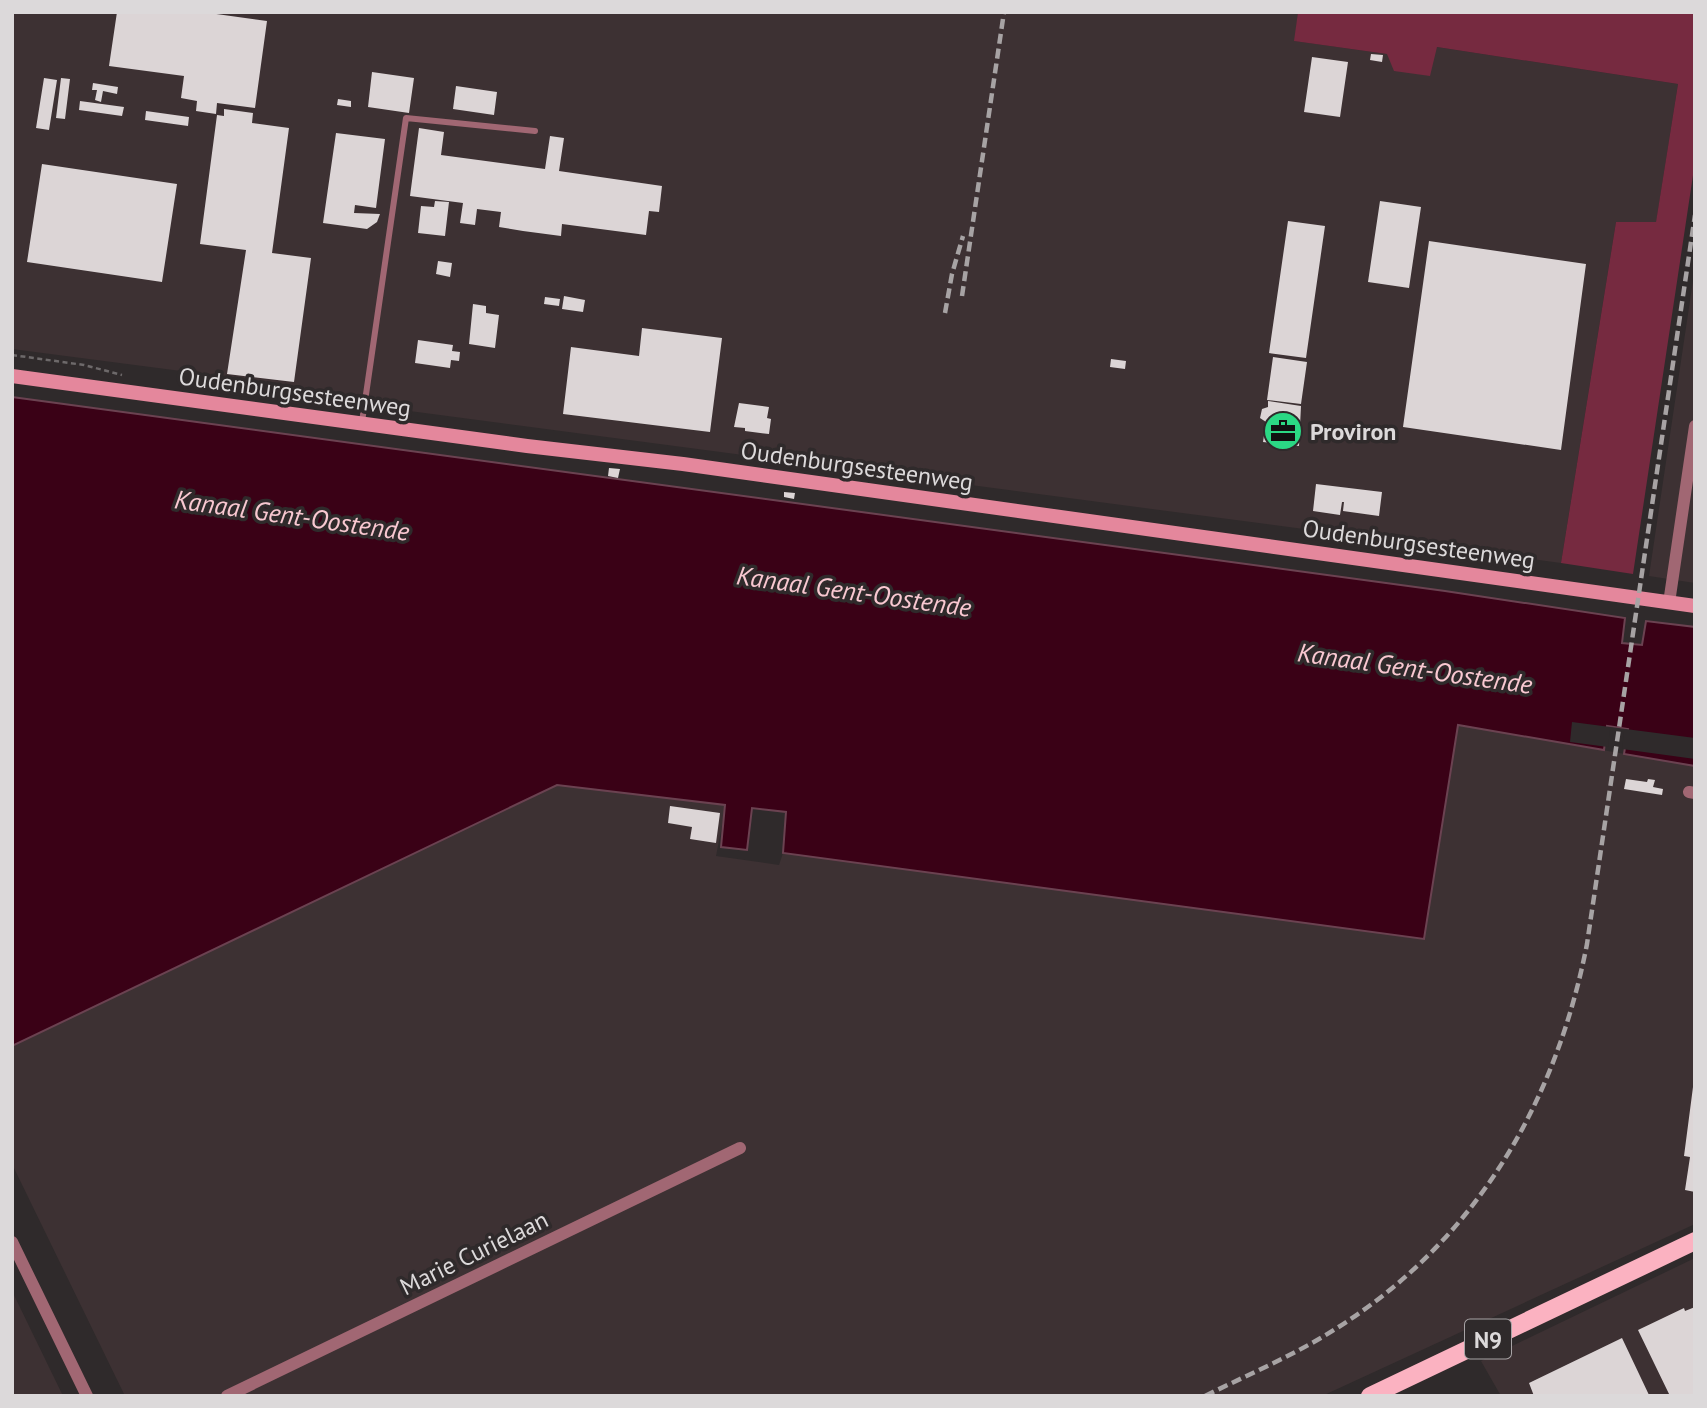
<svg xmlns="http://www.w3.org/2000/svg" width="1707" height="1408" font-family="'PT Sans',sans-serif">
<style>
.built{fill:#3d3133}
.green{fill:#762a40}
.water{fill:#3a0116;stroke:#6b4251;stroke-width:2}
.pier{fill:#2f2a2b}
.building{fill:#dcd5d6}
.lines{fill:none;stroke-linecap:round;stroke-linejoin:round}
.path{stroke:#6d696a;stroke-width:2.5;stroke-dasharray:5 3.5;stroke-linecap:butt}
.lane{stroke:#a16773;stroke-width:6}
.street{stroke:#a16773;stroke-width:12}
.secondary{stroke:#e4879c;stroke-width:14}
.primary{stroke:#fbb2c1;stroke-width:18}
.rail{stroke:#a7a3a4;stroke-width:4.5;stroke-dasharray:10 5;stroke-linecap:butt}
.labels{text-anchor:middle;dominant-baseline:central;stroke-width:7;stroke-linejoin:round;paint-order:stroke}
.shield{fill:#2f2a2b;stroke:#a8a4a6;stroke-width:2}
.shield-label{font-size:23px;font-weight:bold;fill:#dcd9da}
.street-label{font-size:24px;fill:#dcd9da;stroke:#2f2a2b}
.poi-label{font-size:24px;font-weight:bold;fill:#dcd9da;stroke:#2f2a2b;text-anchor:start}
.water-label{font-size:26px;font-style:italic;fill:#f9c8d1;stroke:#2f2a2b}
</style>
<rect width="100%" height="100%" fill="#2f2a2b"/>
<path class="built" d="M12,12H1298L1295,41L1387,54L1437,47L1678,84L1656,223L1616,222L1561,563L296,396V386L12,349Z
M1695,267V583L1649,576Z
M1457,725L1695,766V1224L1322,1396H125L12,1164V1046L557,785L726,805L716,856L779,865L783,853L1423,939Z
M1695,1258V1396H1501L1481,1361Z
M12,1291L63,1396H12Z"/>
<path class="green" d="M1298,12H1695V162L1633,574L1561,563L1616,222H1656L1678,84L1437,47L1430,76L1394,71L1387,54L1294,41Z"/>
<path class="water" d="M12,397L1445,591L1625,618L1622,643L1642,645L1646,621L1695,627V766L1624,754L1628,729L1607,726L1604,750L1458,725L1424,939L783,853L786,812L752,808L747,850L721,847L725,805L557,785L12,1046Z"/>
<path class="pier" d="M1572,722L1695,738V759L1622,749L1624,732L1610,730L1608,747L1570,742Z"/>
<path class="building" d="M117,12H202L267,21L255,108L217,103L216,114L196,111L197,101L181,98L184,76L109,66Z
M1371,54L1383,55L1382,62L1370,60Z
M1312,57L1348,62L1340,117L1304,112Z
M372,72L414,78L409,113L368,107Z
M44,78L57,80L49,130L36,128Z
M61,78L70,79L65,119L56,118Z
M93,83L118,87L117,94L103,91L101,102L95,100L97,90H92Z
M456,86L497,92L494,115L453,109Z
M338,99L351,101V107L337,105Z
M80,101L124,107L122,116L79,110Z
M224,109L253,113L252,123L289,128L272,253L311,258L294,382L227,374L246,250L200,244L217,115L224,116Z
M146,111L189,117L188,126L145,120Z
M419,128L444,132L441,155L545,169L550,136L564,138L559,171L662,186L659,212L649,211L646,235L562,224L561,236L523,231L499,227L501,212L477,209L475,225L460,223L463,203L410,196Z
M336,133L385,139L376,208L355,205L354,213L380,214L377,222L367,229L323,223Z
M42,164L177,184L162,282L27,262Z
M435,201L449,202L445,236L418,233L421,206L434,207Z
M1380,201L1421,207L1409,288L1368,282Z
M1288,221L1325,226L1306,358L1269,353Z
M1429,241L1586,264L1561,450L1403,427Z
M438,261L452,263L450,277L436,274Z
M564,296L585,300L583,312L562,309Z
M545,297L560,299L559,306L544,304Z
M473,304L486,306V313L499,315L495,348L469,344Z
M642,328L722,338L710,432L563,414L571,347L639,356Z
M418,340L453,345L452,351L460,352L459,361L451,360L450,368L415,363Z
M1273,357L1307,362L1301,404L1267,400Z
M1111,359L1126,361L1125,369L1110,367Z
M1268,401L1301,406L1299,446L1263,442L1266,422L1260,418L1262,409L1268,407Z
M739,403L769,407L767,418L771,419L769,434L745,431V428L734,427Z
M609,468L620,469L618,478L608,476Z
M1316,484L1382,492L1379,516L1343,511L1344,502H1342L1340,515L1313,511Z
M784,492L795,493L794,499L784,497Z
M1626,779L1647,782L1648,779L1655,780L1653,787L1663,789L1662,795L1624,789Z
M670,806L720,813L716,843L690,839L692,827L668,823Z
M1693,1087H1695V1192L1685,1190L1690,1157L1684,1156Z
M1695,1307V1396H1670L1638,1330L1684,1308L1685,1311Z
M1622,1338L1649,1395L1534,1396L1529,1383Z"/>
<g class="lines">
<path class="path" d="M12,355L84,365L122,375"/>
<path class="lane" d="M362,422L406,118L535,131"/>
<path class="street" d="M1669,603L1695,426
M1689,792L1695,793
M12,1242L87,1396
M227,1396L740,1148"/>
<path class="secondary" d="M12,376L527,446L683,464L1695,606"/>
<path class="primary" d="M1370,1396L1695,1241"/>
<path class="rail" d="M962,296L1004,12
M945,313L952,274L963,236
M1205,1396C1249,1374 1295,1355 1337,1328C1476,1240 1556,1103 1587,944L1695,215"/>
</g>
<defs>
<symbol id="office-disc" viewBox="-11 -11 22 22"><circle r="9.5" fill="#2bd884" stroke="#2f2a2b"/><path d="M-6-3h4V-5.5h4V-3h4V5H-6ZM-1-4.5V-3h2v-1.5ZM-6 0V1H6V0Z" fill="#111"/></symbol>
</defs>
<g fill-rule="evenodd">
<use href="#office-disc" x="1261" y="409" width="44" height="44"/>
</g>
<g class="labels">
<rect class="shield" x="1465" y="1319.5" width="46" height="39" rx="5"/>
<g class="shield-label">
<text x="1488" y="1339">N9</text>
</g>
<g class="street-label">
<text transform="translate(295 392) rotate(8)">Oudenburgsesteenweg</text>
<text transform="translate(857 466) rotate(8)">Oudenburgsesteenweg</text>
<text transform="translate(1419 544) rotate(8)">Oudenburgsesteenweg</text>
<text transform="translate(474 1253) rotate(-26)">Marie Curielaan</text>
</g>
<g class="poi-label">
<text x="1310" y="431">Proviron</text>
</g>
<g class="water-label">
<text transform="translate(292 515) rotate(8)">Kanaal Gent-Oostende</text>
<text transform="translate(854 591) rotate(8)">Kanaal Gent-Oostende</text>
<text transform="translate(1415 668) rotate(8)">Kanaal Gent-Oostende</text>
</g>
</g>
<rect width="1707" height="1408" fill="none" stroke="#dcd9da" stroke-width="28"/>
</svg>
